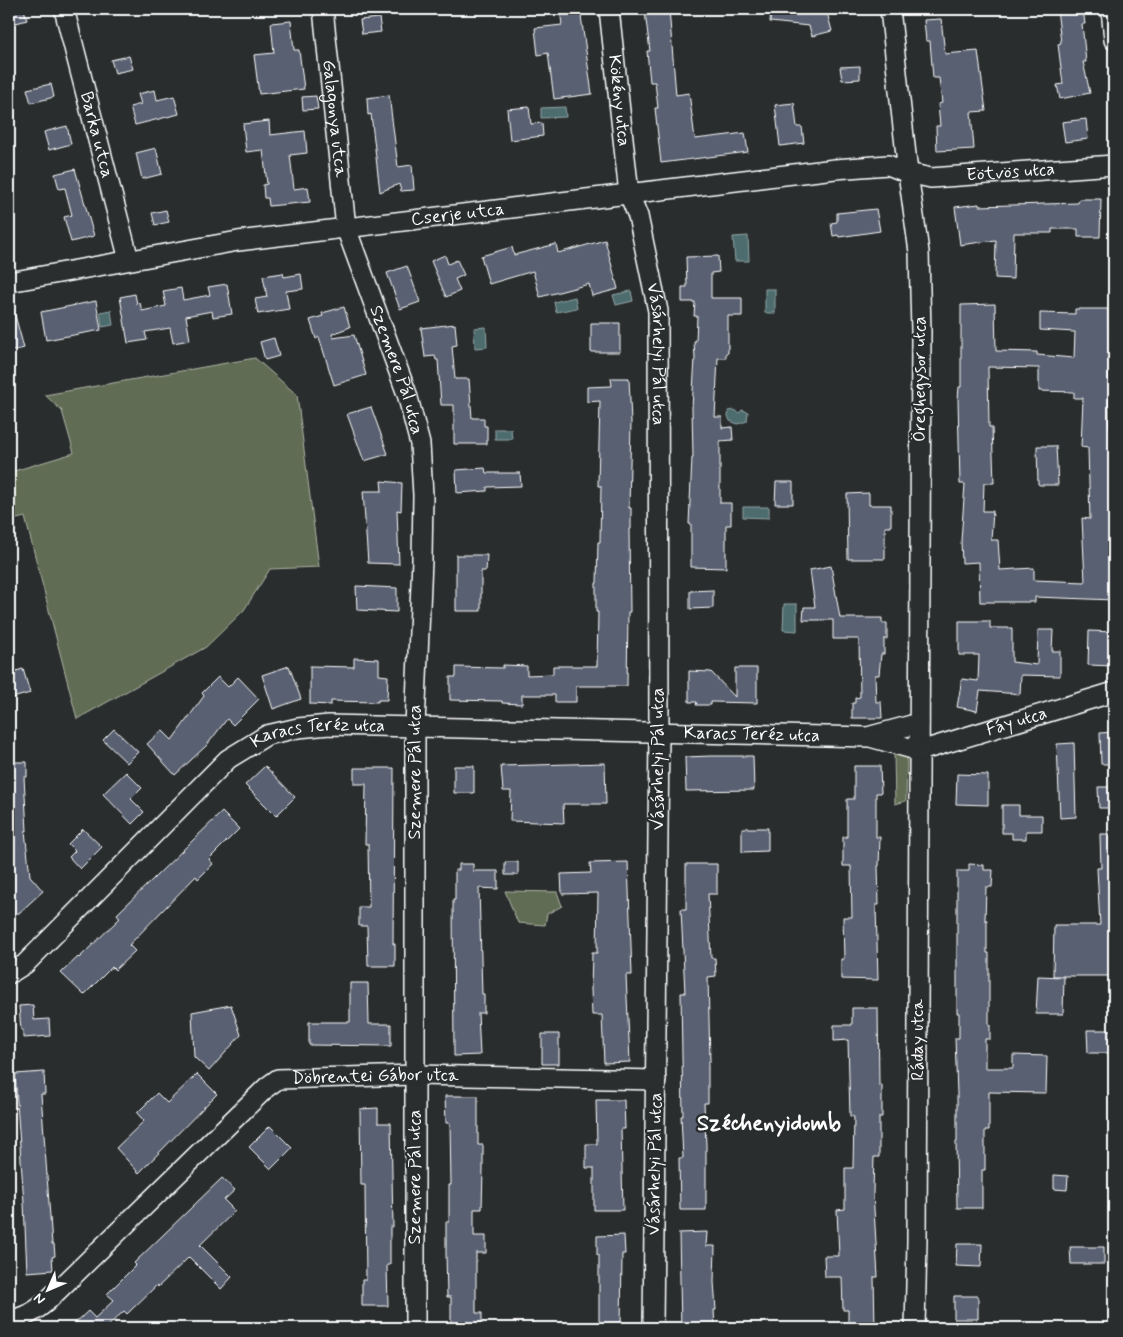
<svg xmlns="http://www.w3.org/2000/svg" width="1123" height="1337" font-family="Mynerve,sans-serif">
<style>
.green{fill:#606c53;stroke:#b0b6a9}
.water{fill:#4d6c6e;stroke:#94a7a8}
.building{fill:#586172;stroke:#fff;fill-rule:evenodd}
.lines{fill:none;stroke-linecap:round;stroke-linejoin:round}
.street-casing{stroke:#fff;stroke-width:22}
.street{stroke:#2a2d2e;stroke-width:19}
.labels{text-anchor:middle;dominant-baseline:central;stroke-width:4.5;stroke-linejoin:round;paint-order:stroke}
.street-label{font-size:18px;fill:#fff;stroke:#2a2d2e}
.district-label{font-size:22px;font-weight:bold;fill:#fff;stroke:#2a2d2e}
</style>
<rect width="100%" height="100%" fill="#2a2d2e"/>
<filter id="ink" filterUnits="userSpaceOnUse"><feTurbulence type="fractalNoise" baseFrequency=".02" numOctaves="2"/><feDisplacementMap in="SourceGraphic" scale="10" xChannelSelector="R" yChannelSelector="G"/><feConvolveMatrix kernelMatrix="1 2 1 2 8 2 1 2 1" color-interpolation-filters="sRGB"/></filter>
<g filter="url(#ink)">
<path class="green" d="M255,358L297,395L319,567L270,569L244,610L206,647L77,719L25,517L9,521V453L14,471L74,453L62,411L45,395Z
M894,754L907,756L906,801L895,804Z
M505,891L557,892L562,906L547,914L545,925L518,923Z"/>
<path class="water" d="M565,107L566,117L541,118V108Z
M748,236L749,261H735L733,237Z
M765,289H775V313H765Z
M631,291L633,301L616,305L613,295Z
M575,297L577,308L556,312L554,302Z
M111,310L113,325L102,327L100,312Z
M486,327L487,347L475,348L474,328Z
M735,410L739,413L742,410L748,412L747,421L738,424L730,421L728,416L729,411Z
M511,429L512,439H495V429Z
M743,507H769V518L743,517Z
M784,604H797V631L783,630Z"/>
<path class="building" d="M9,9H24L27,20L9,25Z
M560,9H580L592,94L554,99L548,53L538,55L535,28L562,25Z
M669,9L676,95L689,93L695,139L745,133L748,152L661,163L655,108H658L655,82H650L647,51H650L645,12Z
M771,9H826L832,31L812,36L809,26L770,22Z
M1057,9H1083L1085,24H1082L1086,62H1083L1090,93L1060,99L1057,85L1063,84L1058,44L1061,43Z
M379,18L381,32L362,34L360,20Z
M941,19L945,54L978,51L986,111L971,112L974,149L937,151L936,126H940L938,104L942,103L939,78H933L930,41H926L924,20Z
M291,21L294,50H299L304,89L259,94L254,55L274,53L271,23Z
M129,56L133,69L115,73L111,60Z
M860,66V79L842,80L840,67Z
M51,84L54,97L31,103L27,89Z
M155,90L157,100L174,96L179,114L135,125L130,107L141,104L138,94Z
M389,95L398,167L412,165L414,190L401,191L399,184L380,192L371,114L368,115L367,98Z
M316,96L318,109L303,110L302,97Z
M794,103L797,127H802L804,143L780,146L775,105Z
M529,107L531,124L542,123L543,136L510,140L507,109Z
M1086,119L1088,139L1065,142L1062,122Z
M269,121L270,135L305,131L307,153L290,155L294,189L308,187L310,202L269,206L268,198H264L263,185L267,184L263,150L246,152L243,124Z
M67,126L71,144L49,150L44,132Z
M156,148L162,174L142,179L136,153Z
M75,169L94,236L71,242L64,217L72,215L65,188L59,189L55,174Z
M1079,199H1101L1100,237H1078V229H1052V233H1014L1013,279L995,278L996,240L960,245L955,207L979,204V206L1078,203Z
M876,209L880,231L839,237L838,235L833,236L831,223L837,222V213Z
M166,210L169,222L155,225L152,213Z
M605,240L618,289L592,296L589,284L540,297L533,271L489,284L481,256L512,247L514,255L556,244L558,253Z
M445,255L448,264L457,260L464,275L455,279L460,291L446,297L431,261Z
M718,256L719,272L711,273V298H742V316H728V353H726V358H718L715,417H722V428L732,427L733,440L720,441V503H731V525H726V568L691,567V524H689L692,458H693L692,408L695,358L694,341H696L697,316H694L695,302H682V287H687L686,257Z
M407,266L420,302L400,309L387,273Z
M283,273L284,277L301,274L303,289L286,291L289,309L258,314L255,299L267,297L263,276Z
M227,284L232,314L213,317L212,311L186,316L190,340L173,343L170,328L145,332L147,340L128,343L120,297L135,294L137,304L140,303L142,311L166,306L163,291L181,288L183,300L210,295L208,287Z
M96,301L101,330L46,340L41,312Z
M995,304L996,351L1037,352V355L1074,358L1075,332L1040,330V313L1075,314V309H1108L1109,427H1111V466L1113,506H1114V600L1035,597V602H980L979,562L962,563L961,541L965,484H960L958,399L959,387H961V305ZM988,367L1039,368V391L1074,392V398H1083L1081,447L1088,448L1090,519L1082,518L1085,582L1034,580V568L1000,570L998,540H991L993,511H983L984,483H994L992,427H989Z
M344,307L350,327L332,334L333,338L354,335L366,375L334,385L319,337L316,339L310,320L323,316L322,313Z
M13,308L24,348L9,352V309Z
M591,323H620V352H591Z
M455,324L457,345L452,346L455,379H469L472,418H484V426H487V444H454V405H441L438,360H436L435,356L425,357L421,328Z
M274,338L279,356L265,360L260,342Z
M611,378H629L631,422L629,508H631V529H629L630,612H628L627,686H576V702H555V695H522V704L502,703V701L450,700V677H456V667L503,668V665L527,666V675L553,674V666H597L598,612H596V583H597L598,542H600L601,486H598L600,401L587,402V387L612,386Z
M371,407L388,454L364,461L347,414Z
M1037,446H1056L1058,485H1040L1038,484Z
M485,468L486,473H520L521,486L487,487V491L457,493L456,470Z
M381,481L402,483L401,511L397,510L399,564L368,563L363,491H382Z
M776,482H793V504H775Z
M869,493V505H891V527H885V559H848L847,494Z
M456,555H487L486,571H481V611H456Z
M831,566L840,618H882V623H887V639H884V654H881L879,675H875L876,702H881L882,718H852V703H855V698L860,697L859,639H833V620H803L804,607H815L810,570Z
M356,586L397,588V612L357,610Z
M713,590V608L690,609V591Z
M959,621H990V628H1012V662L1037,665L1038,630H1053L1052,651H1060V676L1021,675L1020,694L980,691L977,711L957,707L962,679L978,681L979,655H959Z
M1089,631L1114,632V666L1088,665Z
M354,658L379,659V675L388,676L387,700H378V702L331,701V705L310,704V666L354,667Z
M289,666L301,699L273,709L262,675Z
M735,668H757V703L711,702V705H696L697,702H689V671L711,672L735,697Z
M23,669L30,693L9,699V673Z
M218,677L228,687L238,677L259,699L233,725L227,719L207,745L175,775L147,744L162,730L172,740L204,696L202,693Z
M114,729L138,752L127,763L103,740Z
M1114,732V764H1101L1100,733Z
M1074,743L1076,817L1060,818L1057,744Z
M711,756H753L754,790L686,791L685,757Z
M9,762H27V777H24L27,831H25L30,876L43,891L19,913L9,914Z
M605,763L606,804H563L564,823L510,821L511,791H503L501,766Z
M265,766L295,797L276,816L245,785Z
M454,766H474V793H454Z
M854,766H880L881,793H876V837H880L879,866H878L879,905H876L878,980L841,979V959H844L843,917H852L851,866H843V837H847V799H854Z
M354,768H394L393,944H395V966H368L367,926H359V907H369L368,844H365L366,784H354Z
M126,772L142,788L131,799L144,812L132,824L103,794Z
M957,774L988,775V805L956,804Z
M1098,787H1112L1113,808H1099Z
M1002,805H1019V815H1042V831H1026V839H1012V833H1002Z
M222,812L239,829L209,859L213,864L198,879L196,876L129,945L135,951L115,970L112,967L84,995L61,973L78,957L79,958L120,918L117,914Z
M742,828H768V851L742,852Z
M83,829L102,847L80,869L69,857L75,851L68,844Z
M1100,834H1114V976H1053L1054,925H1100L1097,868H1101Z
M505,862H518V875H505Z
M628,862L632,975H626L630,1062L604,1063L602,1015H592L591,989L592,953H597L598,893L562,894L561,874L591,873L590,863Z
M459,864H473V871H498V889L479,888L482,994H484V1013H478L480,1055L454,1056L453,900H455V870H459Z
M686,864H717V894H708L711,958H715L716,976L708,977L710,1062H708V1103H704L706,1145V1210H680L679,1158H683L681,1116H683L681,993H685L681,909H686Z
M969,864L984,865V870H993L992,887H986L985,920H987V953H989V1025H990V1039H985V1068H1013V1055L1047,1056L1046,1093L989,1092V1130H985V1170H982V1208H957L956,1142H957V1094L955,1038H959V1013H957V871H969Z
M1038,976L1064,977L1063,1014H1036Z
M350,983H368L369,1024H391V1046L309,1045V1022H350Z
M33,1005L34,1020L49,1019L50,1036L23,1038V1030H21L19,1006Z
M231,1005L241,1035L209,1071L194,1057L192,1012Z
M852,1008H878L879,1085H882V1117H879V1157H874L873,1192L878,1277H874L875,1328H848V1310H843L842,1277H825L824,1256H839L837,1210L845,1209V1168H853L854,1117L850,1116L848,1040L834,1041V1025H852Z
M1087,1030H1114V1053H1088Z
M542,1034H559V1064H542Z
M44,1072L45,1094H41L52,1244H54L55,1256L52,1257L53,1270L27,1272L24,1203L15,1074Z
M197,1074L217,1094L139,1173L116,1148L144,1121L137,1113L157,1093L167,1103Z
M445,1096H478V1145H483V1169L482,1209H474V1236H486V1253H476V1313H482V1328H451V1297H447L446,1252V1222H449V1185H451L450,1123H446Z
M596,1100H624L625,1129H621L623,1210H594V1168H586V1144H597Z
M378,1108V1123H391L393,1227H390V1265H387L388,1306H362V1280H366L365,1185H361L360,1109Z
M270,1126L292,1148L271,1169L249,1147Z
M1054,1175L1068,1176L1067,1190L1054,1189Z
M222,1178L235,1190L224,1200L235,1211L200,1245L232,1277L221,1289L189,1257L158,1287L157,1285L127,1314L124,1311L106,1328H70L88,1311L95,1318L114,1300L107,1294L136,1265L134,1263Z
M707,1232L706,1246H715L714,1282L716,1310H714L715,1328H681L679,1233Z
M624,1235L625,1254H622L621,1328H599V1255H597V1236Z
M957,1244H982L981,1267L956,1266Z
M1070,1247H1104V1264H1071Z
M954,1296H978V1319H954Z"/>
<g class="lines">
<defs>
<g id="street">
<path id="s1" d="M64,9L129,260"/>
<path id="s2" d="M323,9L346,228L407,394L420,444L423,495L422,560L415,726V1328"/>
<path id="s3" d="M609,9L629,194L638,216L658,311L659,733L653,1328"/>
<path d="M890,9L908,173L919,252L921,331L917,1241L915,1328"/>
<path d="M1111,9L1114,40"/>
<path id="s4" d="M9,282L238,241L835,169L888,165L908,173L931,178L1114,165"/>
<path d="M871,736L919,723"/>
<path id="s5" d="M920,751L1114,692"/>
<path id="s6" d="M9,974L25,964L228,759L267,735L298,728L329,725L870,737L920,751"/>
<path id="s7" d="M9,1320C24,1318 34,1312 45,1303L267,1087L278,1079L415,1075L656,1080"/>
</g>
</defs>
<use href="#street" class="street-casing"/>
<use href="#street" class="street"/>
</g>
</g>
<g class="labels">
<g class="street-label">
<text stroke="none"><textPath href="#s3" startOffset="92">Kökény utca</textPath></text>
<text stroke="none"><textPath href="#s2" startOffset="110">Galagonya utca</textPath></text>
<text stroke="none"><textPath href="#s1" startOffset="130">Barka utca</textPath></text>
<text stroke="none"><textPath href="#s4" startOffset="1012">Eötvös utca</textPath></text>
<text stroke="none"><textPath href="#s4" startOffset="454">Cserje utca</textPath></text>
<text stroke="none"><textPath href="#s3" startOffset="350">Vásárhelyi Pál utca</textPath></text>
<text stroke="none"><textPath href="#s2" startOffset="371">Szemere Pál utca</textPath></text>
<text transform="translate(920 379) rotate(-90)">Öreghegysor utca</text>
<text stroke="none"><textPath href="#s5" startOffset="101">Fáy utca</textPath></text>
<text stroke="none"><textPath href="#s6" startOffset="839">Karacs Teréz utca</textPath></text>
<text stroke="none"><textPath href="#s6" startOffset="404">Karacs Teréz utca</textPath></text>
<text transform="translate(658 759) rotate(-90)">Vásárhelyi Pál utca</text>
<text transform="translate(415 772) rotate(-90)">Szemere Pál utca</text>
<text transform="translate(918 1040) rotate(-90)">Ráday utca</text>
<text stroke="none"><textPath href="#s7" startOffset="461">Döbrentei Gábor utca</textPath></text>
<text transform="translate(655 1164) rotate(-89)">Vásárhelyi Pál utca</text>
<text transform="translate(415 1177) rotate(-90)">Szemere Pál utca</text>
</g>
<g class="district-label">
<text x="769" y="1124">Széchenyidomb</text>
</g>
</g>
<rect width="1123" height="1337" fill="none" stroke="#2a2d2e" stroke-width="30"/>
<rect x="15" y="15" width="1093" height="1307" fill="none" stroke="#fff" stroke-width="2" filter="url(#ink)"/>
<g transform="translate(48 1290) rotate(225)" stroke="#2a2d2e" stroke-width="4" paint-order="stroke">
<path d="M0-4L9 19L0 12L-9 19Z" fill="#ffffff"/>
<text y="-8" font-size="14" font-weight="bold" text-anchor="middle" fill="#ffffff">N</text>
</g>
</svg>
